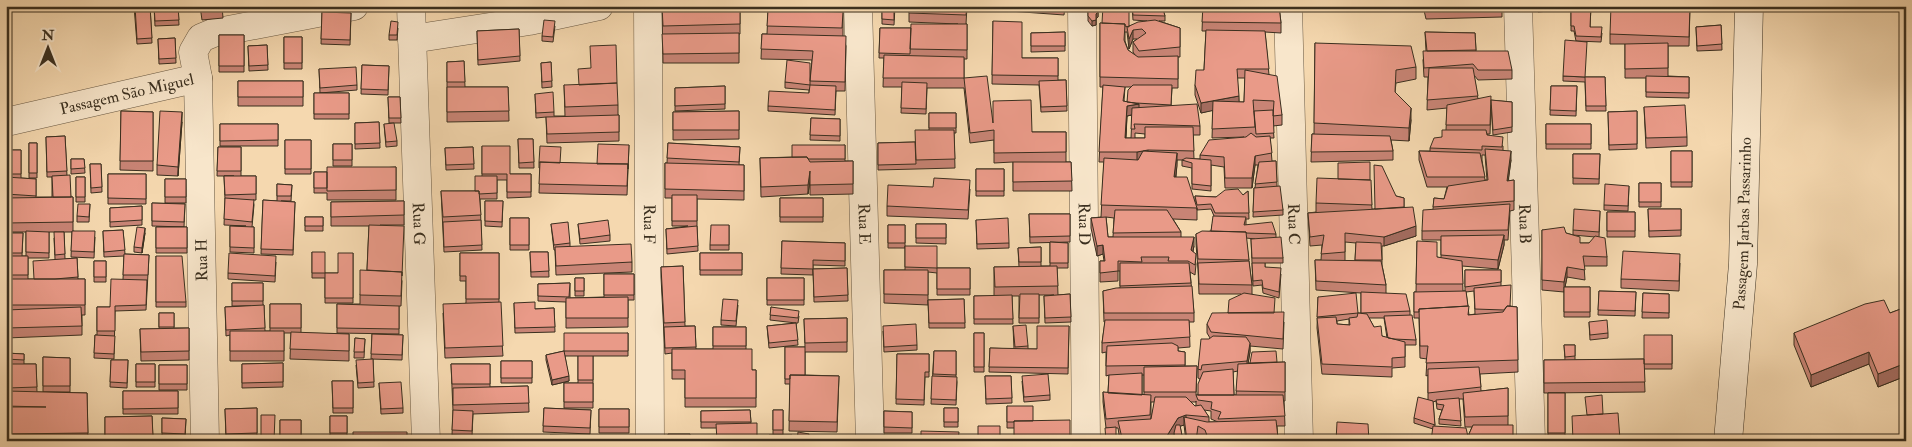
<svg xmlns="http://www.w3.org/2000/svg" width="1912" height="447" font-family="'IM FELL Double Pica',serif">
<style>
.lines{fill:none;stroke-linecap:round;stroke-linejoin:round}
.street-casing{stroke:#695943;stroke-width:29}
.secondary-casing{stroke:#3a2f1f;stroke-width:29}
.street{stroke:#f8e6cb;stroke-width:28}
.secondary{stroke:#f8e6cb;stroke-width:28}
.wall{fill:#c88475;stroke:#3a2f1f;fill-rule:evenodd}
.shaded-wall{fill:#a36c5f;stroke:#3a2f1f}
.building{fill:#e99a88;stroke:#3a2f1f}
.labels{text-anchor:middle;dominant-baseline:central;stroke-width:4;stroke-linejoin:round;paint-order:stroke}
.street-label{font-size:16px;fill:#3a2f1f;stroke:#f8e6cb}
</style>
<rect width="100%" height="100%" fill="#f5d8af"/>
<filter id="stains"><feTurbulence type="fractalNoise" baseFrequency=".004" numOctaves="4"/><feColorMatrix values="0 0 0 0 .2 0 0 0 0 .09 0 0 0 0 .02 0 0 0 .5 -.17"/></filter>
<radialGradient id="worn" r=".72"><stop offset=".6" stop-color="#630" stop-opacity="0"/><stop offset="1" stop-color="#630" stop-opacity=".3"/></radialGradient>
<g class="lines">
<defs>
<g id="street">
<path id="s1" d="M411,6L426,441"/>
<path id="s2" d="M648,6L650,441"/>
<path id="s3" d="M858,6L870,441"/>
<path id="s4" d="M1082,6L1086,441"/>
<path id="s5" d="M1288,6L1299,441"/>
<path id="s6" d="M1518,6L1531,441"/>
<path d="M412,39L529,21L599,6"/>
<path id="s7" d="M6,122L198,78"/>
<path d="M205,441L198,78L193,52L201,38L213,33L354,6"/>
</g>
<g id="secondary">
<path id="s8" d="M1728,441L1743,264L1749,6"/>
</g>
</defs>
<use href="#street" class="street-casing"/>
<use href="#secondary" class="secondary-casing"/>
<use href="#street" class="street"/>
<use href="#secondary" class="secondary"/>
</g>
<path class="wall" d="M134,6H150L152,43L137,44Z
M154,6H178L179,25L155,26Z
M200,6H222L223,18L202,20Z
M250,6H276V8L250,10Z
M662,6H740V34H739V63H663Z
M756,6H783V10L843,12V36L846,46L845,91H836L835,115L768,111V106L809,93V90L785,88V82L810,81L812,60L761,59L762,34H767L768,11H756Z
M790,6H839V11L790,8Z
M882,6H895L894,25L882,24Z
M909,6H967L966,24H967V59H964V78L993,123L1032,132H1066V162H1071L1072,191H1013V162L994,163V140L970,143L964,88H927L926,114L901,113L902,87H883L884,58H879L880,28H911L958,24L909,22Z
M1009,6H1065L1064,15L1009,11Z
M1088,6H1098V17L1096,19V25L1092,26L1088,21V11L1089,10Z
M1132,6H1162L1165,16V21H1159L1180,28V57H1178V88H1172L1171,105L1200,126V135H1193L1194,159H1200V155L1244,137L1212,138L1213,110L1201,113L1195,95V85L1204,70L1206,31H1202L1203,6L1223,7L1279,6L1281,23V33L1265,32L1269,75L1282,115V125L1273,126L1274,138H1270L1272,161H1276L1277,186L1283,210V215L1253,217L1254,188H1255L1258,165H1255L1252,188H1225L1224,167L1211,165V191L1192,189V168L1182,166V160H1177L1176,177L1195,202V196L1216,197L1243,195L1248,191L1249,219H1246V225L1276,234V237L1283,258V263H1265V267L1281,274L1279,298L1263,293L1262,285L1253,286L1251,239H1255L1246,238L1252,285V294L1274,313L1284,322L1283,349L1250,346V352L1248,363L1285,362V401H1284L1285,426H1277L1278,441H1206L1205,439L1198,436L1197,441H1186L1184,425L1180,426L1183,441H1120L1118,428H1106L1103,402V392L1108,393L1109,375L1106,376V352L1102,353V343L1105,322H1104L1103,291L1120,288V271H1118V281L1100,282V261H1104L1103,254L1097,256L1091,228V218L1101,217L1104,162H1099L1103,87H1100V23L1129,26L1147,21L1133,20ZM1125,32H1127L1129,49L1133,39H1137L1133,42V52L1135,55L1128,50L1125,41ZM1237,78H1245L1244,102H1239ZM1125,87H1131L1127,102L1124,101ZM1132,115L1131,138H1126L1127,116ZM1135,133L1145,134V138H1135ZM1197,208V210L1211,209L1214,216L1211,231L1196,234V244L1198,269L1199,294H1241L1228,313L1207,324V333L1210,338L1198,369V378L1200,379L1198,395H1196L1197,366H1185V352L1178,351V348L1190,347L1189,322H1194V313L1190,272L1195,275L1196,264L1193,251L1194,246L1181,237V232L1173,219L1197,220ZM1106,217L1114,218L1113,237H1108ZM1238,371L1236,395H1234L1233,372ZM1142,375H1144V395H1142ZM1196,401V406H1195L1191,402H1196ZM1151,402H1155L1151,419ZM1204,410L1211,411V419L1218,422H1209V417Z
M1423,6H1502V17L1426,19Z
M1537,6H1591L1590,27L1602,33L1601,42L1576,41L1574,31H1571V9L1538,12Z
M1690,6L1689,46H1668V76L1689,77V98L1646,97V78H1625V44H1610V34Z
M322,12L351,13L350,45L321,44Z
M993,21L1022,58H1058V80H1066L1067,111L1041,112L1039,85L992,84Z
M1721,25L1722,50L1697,51L1696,27Z
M555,26L553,42L542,41V36Z
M398,28L397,40H389V35Z
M519,29L520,61L478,65L477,31Z
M1065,32V51L1031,52V33Z
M1425,32L1475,33L1476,51L1512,70V79L1478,80L1474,75L1478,99L1512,102V132L1493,135L1491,105L1490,134H1487L1503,146V150L1511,160L1508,181L1514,180V210L1510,211L1508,240H1504V245L1498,269L1462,266L1463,291H1465V270H1501V286L1510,306L1517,307L1518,372L1480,374L1481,391L1508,388V425L1513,441H1470L1469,434L1472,427H1465L1463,399H1459L1461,426L1439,424V419L1442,410L1437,409L1436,401L1433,402L1435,427L1433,429L1414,423V418L1428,400V375L1426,376L1427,359L1420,358L1419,318H1414V292H1416L1417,241L1437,257L1441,258V240H1422V231L1433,209L1434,198L1444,199L1447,187H1427L1419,160V151H1430V148L1442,137L1446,130L1447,108L1427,110L1428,77H1424L1423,60L1426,51ZM1482,155H1485L1487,180H1485L1482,160ZM1474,291L1475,314L1469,315L1466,292Z
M219,35H244V72H219Z
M284,37H302V69H284Z
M175,38L176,63L159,64L158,39Z
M1315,43L1416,67V79L1396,83L1395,92L1411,120L1409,141L1391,140L1393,151V160L1311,162L1312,134H1314Z
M267,45L268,70L249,71L248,46Z
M464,61L465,87H508L509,121L447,122V62Z
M551,62L552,87L542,88L541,63Z
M362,65L389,66L388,95L361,94Z
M319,69L357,85V90L320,93Z
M1563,76L1585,77H1605L1606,111H1586L1585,82L1563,81Z
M238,81H303V106H238Z
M564,85L618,105V115H619V141L547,143L546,117L536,118L535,94L554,112V116H565Z
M725,86V109L675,111V88Z
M1551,86H1577L1576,116L1550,115Z
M314,93H349V119H314Z
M388,97H400L401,123H389Z
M1644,107L1687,137V146L1646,148Z
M121,111L153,112V171L120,170Z
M739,111V139L673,140V112Z
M1637,111V149L1609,150L1608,112Z
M929,113H956V133H954L955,168L878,170V143L915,142L929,130Z
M811,118L840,119V141L810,140Z
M182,122L178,176L157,175V165Z
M379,122L380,148L355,149V123Z
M220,124H278V146H220Z
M384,124L397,141V146L386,147Z
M1546,124H1591V149H1546Z
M65,136L67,176L71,197H73V231L95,237L94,258L71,257L72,232H49V258H28V279H34L55,259L54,238L64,232L65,259L77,258L78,279H85V315H82V335L6,338V279H10L9,258H6V233H23L22,256H26V232H6V150H21V178L36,179V197H52V177H47L46,137Z
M518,139H533L534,168H519Z
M285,140H311V174H285Z
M29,143H37V178H29Z
M668,143L740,147L739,165H744V200L697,199V226L698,251L667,254L666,229L688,226H672V198H665V163H667Z
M333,144H352V166H333Z
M629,145L627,195L539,193L540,168H539V162L597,164Z
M845,145V161H853V194L810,195V181L808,194L761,197L760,158L792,157Z
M482,146L510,174H531V197L507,198V180H497V199H480L482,250L444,252L441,191H475L482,176Z
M218,147H241V176H256V200H253L254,205L252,227H254V253L230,252V226H246L224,225L225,200L224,176H234H217Z
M473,147L474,169L446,170L445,148Z
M1671,151H1692V187H1671Z
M1573,154H1600L1599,184H1573Z
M71,159H84L85,173L71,174Z
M90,164H101L102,192L91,193Z
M396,167V200H327V193H314V172H327Z
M976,169H1004V196H976Z
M108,174H146V204H108Z
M76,177H85V202H76Z
M165,179H186V203H165Z
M1370,180L1372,209H1374L1396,196L1404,198V208L1416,236L1384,246H1382V265L1386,285V293L1410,311V315L1416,340V345H1405V367L1392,368V377L1322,374L1317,328L1318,297L1358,313H1361V293L1316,290L1315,260H1321L1322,245L1310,246L1308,213L1316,212V203ZM1345,242L1356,243L1355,261H1345ZM1369,318H1384L1387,338L1382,336L1374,327ZM1349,319V325L1337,324V321Z
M1639,183H1661V207H1639Z
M277,184L292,185L291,201H281L295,202L293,255L261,254L263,200L277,201Z
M1629,186L1628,211L1604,210V205Z
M970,189L968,219L887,216V206Z
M780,198H823V222H780Z
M404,201V225H380L402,281L401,306H399V334L337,333V304H360V295L367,270L369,226H331V202Z
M485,201H503L502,227L485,226Z
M152,203L185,204L184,227L152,226Z
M90,204L89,222H77V216Z
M142,206V225L110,227V208Z
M1648,209H1681V236L1649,237Z
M1600,211L1599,237L1607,257V266H1584L1585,280L1567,277L1565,287H1590V317H1564V292L1542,290V230L1566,233L1573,235V230ZM1573,235L1595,237L1589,243H1580Z
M1607,212H1635V237H1607Z
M1029,214H1070V242L1030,243Z
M305,217H323V231H305Z
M510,218H529V250H510Z
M976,220L1009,243V248L977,249Z
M551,224L570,243V247L632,262V272L556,275L555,250H554Z
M578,224L610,235V241L580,244Z
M916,224H946V244L916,243Z
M729,225V250H710V245Z
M888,225H905V248H888Z
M156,227H187V253H156Z
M123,230L125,254L149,255L146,310L115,311L114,359L94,358L95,335H97V307H110L123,279L124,256L104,257L103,231Z
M145,233L142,253L134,252V247Z
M782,241L845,243V266L813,265V275L781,274Z
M1050,242L1068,243V268H1057L1058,295L1070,294L1071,322L1045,323L1044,296L1054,295H1039V323H1019V296H1012L1013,324H974V296H994V267H1019L1018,248L1041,247V266H1050Z
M905,246L937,268H970V295H937V273L928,272V305L884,303V270H905Z
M312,252L325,273H338L353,253V303H325V278H312Z
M530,252H548L549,277H531Z
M460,253H499V302L503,356L445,358L443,313L466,303V281H460Z
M700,253H742V275H700Z
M156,256L186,302V307H156Z
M94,261H106V282H94Z
M276,262L275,282L228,279V273Z
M1680,263L1679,291L1621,288V279Z
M683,266L685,326H695L696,349H713V327H746V349L752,370H756V407H685V379H672V353L665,354L661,277V267Z
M847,268L848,301L814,302L813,269Z
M604,274H634V300H628V327L566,328V302L538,301V284L570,283V298L604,297Z
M575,278H584V296H575Z
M767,278H804V305H767Z
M232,283H263V305H264L265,331H270V304H301V333L349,334V361L290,359L291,333H284V361H230V335L226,336L225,307L251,306H232Z
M1599,291L1636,292L1635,316L1598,315Z
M1643,293L1669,294V318H1642Z
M964,299L965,328H929L928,300Z
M514,303L535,309L554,308L555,332L515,333Z
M738,305L736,326L721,325V320Z
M771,307L799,316L798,323H796L798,345L769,348L767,326L796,323L770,320Z
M1906,307V376L1878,387L1869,364L1811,387L1794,345V333L1890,313Z
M159,313H174V328H189V360L141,361L140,329H159Z
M847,318V352H805V375L839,376L837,432L789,431L790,384H785V347H805L804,319Z
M1589,322L1608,333V338L1590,340Z
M1013,326L1028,346V349H1037L1069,326L1068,374L989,372L990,348L1014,349Z
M883,331L917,345V350L884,352Z
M628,333V356H593V408H564V383H578V356H565L569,381L552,385L546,360V355L564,351Z
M974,333H984V372H974Z
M372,334L403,335L402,360L371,359Z
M1672,335V369H1644L1645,392L1544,393V360H1565L1564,345H1575V360L1644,359Z
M355,338L365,339L364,358H354Z
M934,351H956V377L957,382L956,405L931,404Z
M6,353L24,354V364H36L37,392L87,393L88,441H6V391H7Z
M897,354H929V377H925L924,405L896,404Z
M43,357L70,358V392H43Z
M373,359L374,387L358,388L356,365Z
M111,360H128L127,388L110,387Z
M501,361H532V383H501Z
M283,363V387L242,388V364Z
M136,364H155V387H136Z
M451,364H490V387L528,386L529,412L473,414L472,436L452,435L453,411Z
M159,365H187V390H159Z
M985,376H1011L1012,403L986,404Z
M332,381H353V413H333Z
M1022,381L1050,395V400L1024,402Z
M379,383L403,408V413L381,414Z
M123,391H178V414H123Z
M1548,393H1565V438H1548Z
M1007,406L1033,421L1014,428H1007Z
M257,408V438L226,439L225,409Z
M544,408L591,410L590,434L543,432Z
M944,408H958V427H944Z
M599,409H629V433H599Z
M750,410L751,423L716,428H701V411Z
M773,410H783V435H773Z
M884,411L912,412V433H884Z
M152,416L153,441H105V417Z
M330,416H347V437L330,438Z
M162,418L186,419L185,439L162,438Z
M280,420H301V441H280Z"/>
<path class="shaded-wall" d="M1368,6H1383L1368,11Z
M1098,12V17L1096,19V14Z
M1096,20V25L1092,26V21Z
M1133,30V39L1129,49V39Z
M1239,96V105L1201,113V103Z
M1139,104V113L1127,116L1125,148L1127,106Z
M1411,108V120L1409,141V128Z
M182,112V122L178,176V167Z
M1148,150V159L1137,162V152Z
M1511,151V160L1507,190V181Z
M1177,153V166L1174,189V177Z
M1255,156V165L1252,188V178Z
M810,171V181L808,194V185Z
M1416,226V236L1384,246V237Z
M145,228V233L142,253V248Z
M1504,235V245L1498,269V260Z
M1194,237V246L1191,260V250Z
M1103,245V254L1097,256V246Z
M1567,267V277L1564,292V282Z
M1250,343V352L1247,370V361Z
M1869,352V364L1811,387V375Z
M1906,363V376L1878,387V374Z
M569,376V381L552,385V380Z
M1186,415V424L1184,417V425L1178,427L1170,441H1165V439L1178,418Z"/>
<path class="building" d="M135,6H150L152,38L137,39Z
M154,6H178L179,20L155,21Z
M201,6H222L223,8L202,11Z
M662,6H740V24L663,26Z
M882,6H894V20L882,19Z
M909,6H967L966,15L909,13Z
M1021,6H1064V9Z
M1091,6H1098V12L1096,14V20L1092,21L1088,16V11L1092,8Z
M1103,6H1129V27L1125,26V24L1102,23Z
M1132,6H1162L1165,16L1133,15Z
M1203,6H1223V7L1279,6L1281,23L1202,22Z
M1426,6H1502V8L1426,10Z
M1571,6H1591L1590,27H1602L1601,37L1576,36L1574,26H1571Z
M1611,6H1690L1689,37L1610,34Z
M768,10L843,12L842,28L767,26Z
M322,12L351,13L350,40L321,39Z
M544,20L555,21L553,37L542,36Z
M1155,20L1180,28V47L1139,51L1133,42L1146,33L1142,29L1133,30L1129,39L1127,27L1138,22Z
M391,21L398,22L397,35H389Z
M993,21L1022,22V58H1058V76L992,75Z
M1100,23L1125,24L1124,40L1128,50L1138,57L1178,56V79L1100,77Z
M911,24H967V50L910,49Z
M1721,25L1722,44L1697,46L1696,27Z
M880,28H911L910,54L879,53Z
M519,29L520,56L478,60L477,31Z
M1206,30L1265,31L1269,69H1237L1239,96L1201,103L1195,85L1196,70H1204Z
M1065,32V46H1031V33Z
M1425,32L1475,33L1476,50L1427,51Z
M739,33V53L663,54L662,34Z
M762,34L846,36L845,82L810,81L813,51L761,49Z
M219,35H244V66H219Z
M284,37H302V63H284Z
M175,38L176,58L159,59L158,39Z
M1565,40L1587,42L1585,77H1605L1606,106H1586L1585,77L1563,76Z
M1315,43L1411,46L1416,67L1396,70L1395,92L1411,108L1409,128L1314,123Z
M1668,43V68L1625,69V44Z
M267,45L268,65L249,66L248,46Z
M616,45L617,83L579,85L578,69L591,68L590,46Z
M1423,51H1508L1512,70H1478L1473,64L1424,68Z
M884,55L964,57V78L987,76L993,123V101L1031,100L1032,132H1066V152L994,153V130L970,133L964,78H883Z
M787,60L810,63V85L785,82Z
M464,61L465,82H447V62Z
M551,62L552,81L542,82L541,63Z
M362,65L389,66L388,90L361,89Z
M356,67L357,85L320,88L319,69Z
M1429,68H1473L1478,96L1427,100Z
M1245,70L1277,76L1282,115L1273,116L1274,101L1253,100L1255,127L1212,129L1213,101L1244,102Z
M1646,76L1689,77V93L1646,92Z
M1066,80L1067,106L1041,107L1039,81Z
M238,81H303V97H238Z
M902,82L927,83L926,109L901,108Z
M617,83L618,105L565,107L564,85Z
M810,85L836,86L835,110L768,106L769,91L809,93Z
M1103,85L1125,87L1123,101L1139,104L1127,106L1125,138H1145V127H1193L1194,151L1148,150L1137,152H1099Z
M1133,85H1172L1171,105L1136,103L1127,102L1128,90Z
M725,86V104L675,106V88Z
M1551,86H1577L1576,111L1550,110Z
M447,87H508L509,111L447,112Z
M553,92L554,112L536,113L535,94Z
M314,93H349V114H314Z
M1491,96L1490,125H1446L1447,105Z
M388,97H400L401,118H389Z
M1491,100L1512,102V127L1493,130Z
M1197,104L1200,126L1134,124L1135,129H1131L1132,108Z
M1685,105L1687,137L1646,138L1644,107Z
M1273,110L1274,133L1256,134L1254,111Z
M121,111L153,112V161H120Z
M160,111L182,112L178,167L157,165Z
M739,111V130H673V112Z
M1637,111V144L1609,145L1608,112Z
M929,113H956V128H929Z
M619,115V132L547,134L546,117Z
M811,118L840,119V136L810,135Z
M379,122L380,143L355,144V123Z
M394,123L397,141L386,142L384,124Z
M220,124H278V140L220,141Z
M1546,124H1591V144H1546Z
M915,130H954L955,159L916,160Z
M1442,130H1486L1487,135L1503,137L1502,147L1482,146V150L1430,148L1434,138L1442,137Z
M1251,133L1256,137L1270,136L1272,153L1255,156L1252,178H1225L1224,157L1200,155L1209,140L1246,137Z
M1312,134L1390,136L1393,151L1311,152Z
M65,136L67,171L47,172L46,137Z
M518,139H533L534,162L519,163Z
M285,140H311V169H285Z
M915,142L916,164L878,165V143Z
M29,143H37V173H29Z
M668,143L740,147L739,162L667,158Z
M333,144H352V160H333Z
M598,144L629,145L628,169V164H597Z
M792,145H845V159H808L807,157H792Z
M482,146H510V174H531V192H507V174H482Z
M540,146L561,147L560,163L539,162Z
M218,147H241V171H217Z
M473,147L474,164L446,165L445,148Z
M1485,149L1511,151L1507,181L1514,180V201L1433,207L1434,198L1444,199L1448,186L1488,180Z
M6,150H21V174H6Z
M1143,151L1177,153L1174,177H1187L1197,208L1101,205L1104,158L1138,160Z
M1419,151L1480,153L1485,177H1427Z
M1671,151H1692V182H1671Z
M1573,154H1600L1599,179L1573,178Z
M807,157L810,162L853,161V184L810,185V171L808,185L761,187L760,158Z
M1186,158L1211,160V186L1192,184V163L1182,160Z
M71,159H84L85,168L71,169Z
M1276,161L1277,182L1255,184L1259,162Z
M540,162L628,164L627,186L539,184Z
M1013,162H1071L1072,181L1013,182Z
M1370,162V180L1338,179V163Z
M665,163L744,165V191L665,189Z
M90,164H101L102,187L91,188Z
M1374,165L1382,166L1396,196L1404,198V207L1375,209Z
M327,167H396V190L327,191Z
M976,169H1004V191H976Z
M314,172H327V188H314Z
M108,174H146V199L108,198Z
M70,175L71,197H53L52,176Z
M224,176H256V194L225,195Z
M475,176H497V193L479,194V191H475Z
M6,177L36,179V196L6,194Z
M76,177H85V197H76Z
M934,178L970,180L968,210L887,206L888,185L933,187Z
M1317,178L1371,180L1372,205L1316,203Z
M165,179H186V197H165Z
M1639,183H1661V202H1639Z
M277,184L292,185L291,196H277Z
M1605,184L1629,186L1628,206L1604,205Z
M1280,186L1283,210L1253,212L1254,188Z
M1238,189L1243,195L1248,191L1249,213H1215L1211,204L1197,205L1195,196L1216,197L1225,190Z
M441,191H479L481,215L443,217Z
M672,195H697V221H672Z
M73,197V222L6,223V198Z
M225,198L254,200L252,222L224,219Z
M780,198H823V217H780Z
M263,200L295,202L293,250L261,249Z
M404,201V215L331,217V202Z
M485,201H503L502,222L485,221Z
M152,203L185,204L184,222L152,221Z
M78,204H90L89,217L77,216Z
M1510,204L1508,230L1422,231L1423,210Z
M142,206V220L110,222V208Z
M1413,207L1416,226L1384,237L1345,233V252L1321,254L1324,235L1310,237L1308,213Z
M1574,209L1600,211L1599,232L1573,230Z
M1648,209H1681V230L1649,231Z
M1115,210H1167L1181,232L1113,233Z
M1607,212H1635V231H1607Z
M1029,214H1070V236L1030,237Z
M1213,216L1246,217L1244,225L1272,222L1276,234L1246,233V232L1211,231Z
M305,217H323V226H305Z
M1106,217L1108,237H1194L1191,250L1196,254L1195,265L1188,261H1168L1169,257H1141L1142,262L1118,261V271L1100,273V261H1105L1103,245L1097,246L1091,218Z
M510,218H529V245H510Z
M1008,218L1009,243L977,244L976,220Z
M481,220L482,245L444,247L443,222Z
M608,220L610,235L580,239L578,224Z
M568,222L570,243L554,245L551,224Z
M916,224H946V238H916Z
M369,225L404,226L402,276V272L367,270Z
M711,225H729V245H710Z
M888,225H905V243H888Z
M230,226L254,227V248L230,247Z
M697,226L698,246L667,249L666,229Z
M137,227L145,228L142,248L134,247Z
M156,227H187V248H156Z
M1564,227L1566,233L1580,237V243H1589L1595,236L1605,238L1607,257L1583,256L1585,270L1567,267L1564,282L1542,280V230Z
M123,230L125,250L104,252L103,231Z
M26,231L49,232V253L26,252Z
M72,231H95L94,252L71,251Z
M1202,231L1246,232L1249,260L1198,259L1196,234Z
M54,232H64L65,254L55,255Z
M6,233H23L22,253H6Z
M1504,235L1498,260L1441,255V236Z
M1281,237L1283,258H1252L1251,239Z
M782,241L845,243V261L813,260V269L781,268Z
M1417,241L1437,242V257L1462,261L1463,284H1416Z
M1050,242L1068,243V263H1050Z
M1356,242L1381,243L1382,260H1355Z
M631,244L632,262L556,266L555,247Z
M905,246H937V268L905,267Z
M1041,247V262H1019L1018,248Z
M1623,251L1680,254L1679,281L1621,279Z
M312,252H325V273H338V253H353V298H325V273H312Z
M530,252H548L549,271L531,272Z
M229,253L276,256L275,276L228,273Z
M460,253H499V299H466V276H460Z
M700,253H742V270H700Z
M124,254L149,255L148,275H123Z
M9,256H28V275H10Z
M156,256H182L186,302H156Z
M77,258L78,277L55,279H34L33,261Z
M1315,260L1381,261L1386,285L1316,281Z
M94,261H106V277H94Z
M1249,261L1252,285L1199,284L1198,263Z
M1120,263H1189L1191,283L1120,286Z
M1252,263H1265V267L1281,268L1279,292L1263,288L1262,280L1253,281Z
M683,266L685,322L664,323L661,267Z
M1057,266L1058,286L995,287L994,267Z
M847,268L848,295L814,297L813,269Z
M937,268H970V289H937Z
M360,270L402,272L401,296L360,295Z
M884,270H928V295L884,294Z
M1465,270H1501V282L1465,287Z
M604,274H634V295H604Z
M575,278H584V291H575Z
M767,278H804V300H767Z
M6,279H85V305H6Z
M111,279L147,280L146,305L115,306V331H97V307H110Z
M232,283H263V301H232Z
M570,283L569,297L538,296V284Z
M1511,285L1510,306H1507L1504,310L1475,309L1474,288Z
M1192,286L1194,313H1104L1103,291L1116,288Z
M1564,287H1590V312H1564Z
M1466,291L1468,306L1419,309V312H1414V292Z
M1599,291L1636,292L1635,311L1598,310Z
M1361,292L1406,294L1410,311L1361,313Z
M1244,293L1275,298L1274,313H1228L1229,300Z
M1356,293L1358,313L1317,317L1318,297Z
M1643,293L1669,294V313L1642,312Z
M1020,294H1039V318H1019Z
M1070,294L1071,317L1045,318L1044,296Z
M1012,295L1013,319H974V296Z
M628,297V318H566V298Z
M723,299L738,300L736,321L721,320Z
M964,299L965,323H929L928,300Z
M1884,300L1890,313L1906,307V363L1878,374L1869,352L1811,375L1794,333L1865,304Z
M501,302L503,346L445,348L443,304Z
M535,302V309L554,308L555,327L515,328L514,303Z
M270,304H301V328H270Z
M337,304L399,306V329L337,328Z
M264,305L265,328L226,330L225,307Z
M1469,306L1468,315L1503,312L1507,306L1517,307L1518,360L1426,363L1428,346H1420L1419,309Z
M81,307L82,326L6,328V310Z
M771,307L799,311L798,318L770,315Z
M1284,312L1283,339L1211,332L1207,324L1212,313Z
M159,313H174V327H159Z
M1358,313L1367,314L1374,327L1381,326L1382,336L1405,342V357L1392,358V367L1322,364L1317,318L1336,317L1337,324L1350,325L1349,318L1357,317Z
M1412,315L1416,340L1394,339L1388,338L1384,316Z
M847,318V342L805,343L804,319Z
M1105,320H1189L1190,337L1102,343Z
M1607,320L1608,333L1590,335L1589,322Z
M796,323L798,340L769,343L767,326Z
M916,324L917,345L884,347L883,326Z
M1026,325L1028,346L1015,347L1013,326Z
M695,326L696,347L665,348L664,327Z
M1037,326H1069L1068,368L989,367L990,348L1037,349Z
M713,327H746V346H713Z
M189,328V351L141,352L140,329Z
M230,331H284V351H230Z
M291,332L349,334V351L290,349Z
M564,333H628V351H564Z
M974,333H984V367H974Z
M372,334L403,335L402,355L371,354Z
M95,335L115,336L114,354L94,353Z
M1644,335H1672V364H1644Z
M1213,336L1246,337L1250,343L1247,361L1202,365L1201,370L1198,369L1201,339H1209Z
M355,338L365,339L364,352H354Z
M1172,343L1178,346V351L1185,352V365L1106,366L1107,346Z
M1564,345H1575V356L1565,357Z
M785,347H805V375H790V379H785Z
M672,349H752V370H756V398H685V370H672Z
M564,351L569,376L552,380L546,355Z
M934,351H956V375L933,374Z
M1276,351L1277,362L1250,363L1252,352Z
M6,353L24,354V360L6,359Z
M897,354H929V372H925L924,400L896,399Z
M578,356H593V380H578Z
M43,357L70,358V386H43Z
M373,359L374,382L358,383L356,360Z
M1644,359L1645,382L1544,383V360Z
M111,360H128L127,383L110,382Z
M501,361H532V378H501Z
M1285,362V392L1236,391L1238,364Z
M283,363V382L242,383V364Z
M6,364H36L37,387L7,388Z
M136,364H155V382H136Z
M451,364H490V384H452Z
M159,365H187V384H159Z
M1197,366L1196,392H1144V367Z
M1479,367L1481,387L1428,393V369Z
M1233,369L1234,395H1198V384L1203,372Z
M1142,373V395L1108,393L1109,375Z
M1048,374L1050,395L1024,397L1022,376Z
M790,375L839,376L837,422L789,421Z
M932,376L957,377L956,400L931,399Z
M985,376H1011L1012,398L986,399Z
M332,381H353V408H333Z
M401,382L403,408L381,409L379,383Z
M564,383H593V402H564Z
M528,386L529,403L453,405V388Z
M1508,388V416L1465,417L1463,393Z
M6,391L87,393L88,433L6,434V407H46L6,406Z
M123,391H178V408L123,409Z
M1103,392L1151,395L1150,415L1106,419Z
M1548,393H1565V433H1548Z
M1196,395H1283L1285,416L1218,419L1221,412L1211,409L1212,402L1198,400Z
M1602,395L1603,414L1587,415L1585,397Z
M1155,397H1186L1195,406L1201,405L1209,417L1186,415L1178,418L1165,439L1122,438L1118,421L1151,419Z
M1418,397L1433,401L1435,425L1414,418Z
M1459,398L1461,421L1439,419L1444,405L1437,404L1436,400Z
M1007,406H1033V421H1014V422H1007Z
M257,408V433L226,434L225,409Z
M544,408L591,410L590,428L543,426Z
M944,408H958V422H944Z
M599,409H629V427H599Z
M453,410L473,411L472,431L452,430Z
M750,410L751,422H701V411Z
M773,410H783V430H773Z
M884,411L912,412V428L884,427Z
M1618,413L1620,440L1573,441L1572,416Z
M261,415H275L274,441H261Z
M152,416L153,436L105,437V417Z
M330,416H347V433H330Z
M1184,417L1207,422L1276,420L1278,438L1237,441H1209L1205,430L1198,426L1196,441H1187Z
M162,418L186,419L185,434L162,433Z
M280,420H301V437H280Z
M1070,420V441H1014V421Z
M1337,422L1368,424L1369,441H1336Z
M757,423V441H717L716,424Z
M1176,425H1180L1183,441H1168L1169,439H1176L1174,433Z
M1473,425H1513V441H1472L1469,434Z
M978,426H1000V441H978Z
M1433,426L1466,428L1469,441H1431Z
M1116,427V441H1106L1105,428Z
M921,431L959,432L958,441H921Z
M353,432H407V441H353Z
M798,432L809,434L808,441H797Z
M668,434H690V441H668Z
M550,435L624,438V441H550Z
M769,435H792V441H769Z
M334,437H353V441H334Z
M489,437H531V441H489Z
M479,439V441H448V440Z
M160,440H190V441H160Z
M227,440H256V441H227Z"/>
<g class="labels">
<g class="street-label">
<text stroke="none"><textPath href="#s7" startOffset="124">Passagem São Miguel</textPath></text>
<text stroke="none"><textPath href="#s1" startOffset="218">Rua G</textPath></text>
<text stroke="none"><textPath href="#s2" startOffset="218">Rua F</textPath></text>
<text stroke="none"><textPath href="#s3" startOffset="218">Rua E</textPath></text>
<text stroke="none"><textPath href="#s4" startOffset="218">Rua D</textPath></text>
<text stroke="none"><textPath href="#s5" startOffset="218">Rua C</textPath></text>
<text stroke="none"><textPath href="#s6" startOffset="218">Rua B</textPath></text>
<text stroke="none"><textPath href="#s8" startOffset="218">Passagem Jarbas Passarinho</textPath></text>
<text transform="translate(202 260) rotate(-91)">Rua H</text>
</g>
</g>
<rect width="1912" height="447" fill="none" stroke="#f5d8af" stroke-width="25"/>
<rect x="8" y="8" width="1897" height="432" fill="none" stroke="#3a2f1f" stroke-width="2.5"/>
<rect x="12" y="12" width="1887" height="422" fill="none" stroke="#3a2f1f"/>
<g transform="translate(48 48)" stroke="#f8e6cb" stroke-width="4" paint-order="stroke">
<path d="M0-4L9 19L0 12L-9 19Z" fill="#3a2f1f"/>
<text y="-8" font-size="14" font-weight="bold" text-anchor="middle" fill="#3a2f1f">N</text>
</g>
<rect width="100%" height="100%" filter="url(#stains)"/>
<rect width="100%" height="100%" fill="url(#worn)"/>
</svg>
